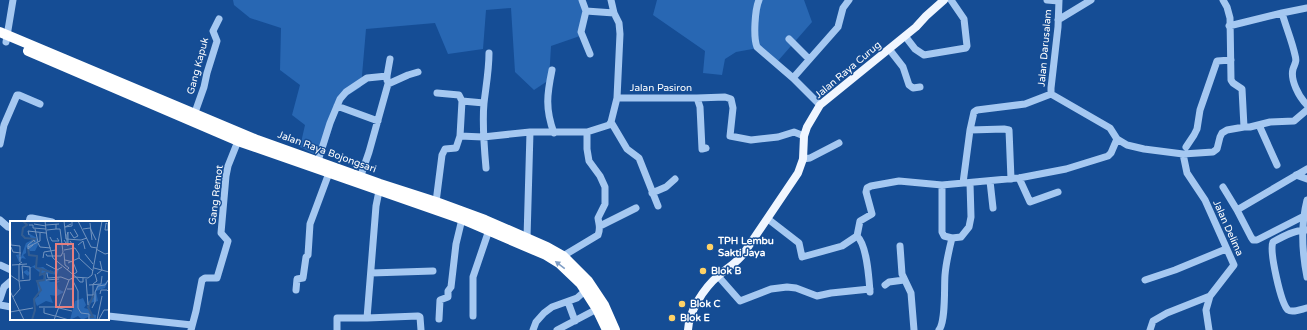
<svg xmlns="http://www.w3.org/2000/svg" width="1307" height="330" font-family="'Varela Round',sans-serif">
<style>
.green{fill:#2867b3}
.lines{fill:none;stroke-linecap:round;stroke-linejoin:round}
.minor{stroke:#a5c8f1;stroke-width:7}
.major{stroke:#f0f6ff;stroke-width:8}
.highway{stroke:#fff;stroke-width:10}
.oneway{fill:#7e9dc5}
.poi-dot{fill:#ffd266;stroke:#154d95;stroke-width:1.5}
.labels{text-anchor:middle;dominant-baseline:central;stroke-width:3;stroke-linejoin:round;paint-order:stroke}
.street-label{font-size:10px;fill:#fff;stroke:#154d95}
.poi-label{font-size:10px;font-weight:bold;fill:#fff;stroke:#154d95;text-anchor:start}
.inset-river{fill:none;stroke:#345d91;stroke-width:2}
.inset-road{fill:none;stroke:#7394bf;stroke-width:1}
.view{fill:#e67e7e;fill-opacity:0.15;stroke:#e67e7e;stroke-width:2}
.inset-edge{fill:none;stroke:#fff;stroke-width:2}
</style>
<rect width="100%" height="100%" fill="#154d95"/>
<path class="green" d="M233,0H581L584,10L580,36L551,46L549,80L534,90L515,72L511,8L486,10L483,49L448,54L435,23L366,29L361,87L342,99L322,158L300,147L305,125L292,115L300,85L280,70L281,28L250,18L234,5Z
M657,0H804L812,22L777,62L758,48L736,52L725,59L722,75L703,73L705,51L653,15Z"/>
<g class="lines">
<path class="minor" d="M582,0L586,11L581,32L590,54
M759,0C755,9 753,37 757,47L793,78L820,105
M1047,0L1059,1
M1059,0L1058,27L1051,88V94L1110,128L1117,139L1127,145L1144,149L1183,154L1213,152L1217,149L1220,137L1222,133L1227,130L1244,127H1250L1270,122L1294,121L1307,110
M1223,0L1227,7L1230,18L1231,80L1233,83L1242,89L1244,127
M586,11L614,13
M1282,13C1286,27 1292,41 1295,55C1297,62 1295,63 1293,69C1290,80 1299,97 1307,105
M1058,20L1091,0
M1229,26L1282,13L1307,8
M905,36L915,49L924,55L966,48L967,46L964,19L951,0
M789,39L809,59
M6,42L13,0
M889,49L903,67L909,85L913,88L920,87
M552,70C547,94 545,109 554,133
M793,78L838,27L843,8L849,0
M387,80V76L390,59
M437,93L459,95L462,101L484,103
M617,98H697L700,107L702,149L706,148
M697,98L725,97L731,99L733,108L730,136L751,140L778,137L794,132L804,136
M337,106L378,121
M193,118L204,87L207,73L217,41L213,31L219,19
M611,122L627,149L639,158L658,206
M1259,125L1277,165
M970,130L1004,129L1009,130L1011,179
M460,136L462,101
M0,144L4,125L17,95H19L40,104
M1186,147L1194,135L1197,129L1200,110L1217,61L1231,60
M1183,154L1187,173L1205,200L1234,265L1210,296L1206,310L1209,330
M803,159L810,158L839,143
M318,161L330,123L340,99L346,92L367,78L387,76
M486,168C484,146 482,124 484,103C486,86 489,70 489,53
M1307,169L1237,210L1251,237L1253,240H1257L1304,216H1307
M1296,175L1307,179
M1019,178L1030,202L1058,192
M359,181L369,152L388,84L408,75L418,72
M990,181L993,208
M963,183L970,130L974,112L977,110L1025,104L1051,94
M942,185V232L944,236L952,238
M380,186L376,206L367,318L418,316L420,317L421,330
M1223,187L1237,210
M652,193L666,187L675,179
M1307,200C1301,224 1302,252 1307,277
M436,202L442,155L445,149L456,148L460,136L483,137L530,132H587
M768,219L799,243L802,257L842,246L857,236L860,221L872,214L866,192L867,188L871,186L899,181L942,185L1019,178L1066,169L1108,156L1111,153L1117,139
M0,220L8,227L11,228
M29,222L30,218H32L52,222
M600,226L636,208
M1307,230C1296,229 1282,237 1273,242C1269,251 1281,304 1288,310C1292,313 1302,309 1307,308
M857,236C867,245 869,278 870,292
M527,238L530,132
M900,246L902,274L911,293L914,330
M563,256L598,235C601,228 599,225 598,218L605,204V187L600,176L589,161L587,149V132L609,125L611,122L617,98L620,34L619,23L614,13L611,0
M0,265L11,270
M371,273L433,271
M718,276L740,301L771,289L787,287L796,288L817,296L831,293L870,289
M1145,280L1175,270L1226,249
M885,285L889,282L904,280
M296,290L297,279L303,278L306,257L308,255L310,224L329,173
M0,299L4,287L11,281
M568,302L575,321
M0,305L11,307
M108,316L192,325
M473,316V277L489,230
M439,319L440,300L448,297V291L451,287L456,244L462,219
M191,330L196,311L202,280L205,278H217L228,241L221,233L226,176L228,166L238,141
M337,330V318H367
M533,330L536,322L544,313L552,307L577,298L586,290
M557,330L597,309
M939,330C946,321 944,287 945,275C946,263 949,250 952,238L961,237L969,227L971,217L970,183
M1150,330L1153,321L1167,313L1210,296"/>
<path class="major" d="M688,330C689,311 704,288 718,276C727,268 737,263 744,253L798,173L803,159L804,136L807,127L820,105L916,27L926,16L944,0"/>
<path class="highway" d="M0,32L257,140L380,184L436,202L485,220L547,247L563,256L588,281L604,305L615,330
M28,51L238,141L462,219L546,255L559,263L581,284L597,309L607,330"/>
</g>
<defs><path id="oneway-solid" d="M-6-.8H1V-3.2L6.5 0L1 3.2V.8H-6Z"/></defs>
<use class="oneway" href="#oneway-solid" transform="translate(560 265) rotate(-143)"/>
<g class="poi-dot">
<circle cx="710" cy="247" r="4"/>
<circle cx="703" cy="271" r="4"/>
<circle cx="682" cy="304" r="4"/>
<circle cx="672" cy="318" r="4"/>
</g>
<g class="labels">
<g class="street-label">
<text transform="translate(1045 48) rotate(-85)">Jalan Darusalam</text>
<text transform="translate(198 66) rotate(-75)">Gang Kapuk</text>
<text transform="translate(848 70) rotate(-40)">Jalan Raya Curug</text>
<text x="661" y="88">Jalan Pasiron</text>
<text transform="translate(327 152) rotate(20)">Jalan Raya Bojongsari</text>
<text transform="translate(216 195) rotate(-83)">Gang Remot</text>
<text transform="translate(1228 228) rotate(66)">Jalan Delima</text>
</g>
<g class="poi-label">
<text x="718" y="241">TPH Lembu<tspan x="718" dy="12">Sakti Jaya</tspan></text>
<text x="711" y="271">Blok B</text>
<text x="690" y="304">Blok C</text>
<text x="680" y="318">Blok E</text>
</g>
</g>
<g transform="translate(10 221)">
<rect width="99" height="99" fill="#154d95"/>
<path d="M18,12L27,17L28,24L25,30H20L16,26V32L13,34L16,38L12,37L9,41L6,34L10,33L9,36H11L16,22L22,19ZM25,44L26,47L33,46L40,51V49L44,51L46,47L49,48L47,54L37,52L36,54V59L41,61L50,60L47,62L48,68L54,71L47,75L40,74L43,82L36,80L27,85L24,78L29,75L27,61L34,59V55L23,46L17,49L20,52L18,55L13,51ZM99,58L95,67L86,70L88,80L80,82L79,88L82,93L86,94V99H78V96L72,99L68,95L60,99L65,80L73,77L76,84L74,87L78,88V81L84,76L87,64L95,62Z" fill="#2867b3"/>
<path class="inset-river" d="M13,0L17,4L13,7L12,14L15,17L25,18L22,21M18,27L19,34L27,35L26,47L31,48L30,54L35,52L34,59L27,60L31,69L24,78L25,89L22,99M31,48L44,52M79,96H83L78,86L84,73"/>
<path class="inset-road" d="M35,0L37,17L43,37L66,56M54,0L56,18L71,19L77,17M68,0L81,26L87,27M80,2L82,19M24,3L36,5M61,3L55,6L62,5V0M19,4H23V7L36,8M36,4L49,3M98,4V9H95L96,2L99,4M25,8L28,21M73,8L80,7L86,19M37,9L46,8V3M0,11L1,24L10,25V41M60,11L64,17L68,15L64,8M19,14L18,10L36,12M40,16L42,20H49L47,17M54,19L58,25L57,23V14L58,11V24L62,23L60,20M28,22L30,26L41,27M23,24L18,28V24L24,19L25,21M68,24L73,20L75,28M1,26L3,31L11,32M18,26L30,20V12M86,28L95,33L99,32M54,29L65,27L69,33V37L83,50M54,32L55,44L59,47L57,49M36,33L37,35H51L53,31L50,8H46M75,33L83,43M33,37L34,31L46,29M55,39L63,41L67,51L64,53M58,42L69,37M36,43L47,49L52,46M2,44L17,43M12,45L13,58M84,47L99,51M37,52L38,57L51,56L59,59M87,53L92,49L90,40M0,54L9,60L20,59V46L12,45M66,56L70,61H73V57M62,58L68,70V87L71,92L79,93V99M76,58L78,84M9,59V43L12,41M36,59L49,58M79,64L91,63L92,55M57,68H62L63,66V76M0,70L14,99M90,73L91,69H97L99,71M77,74H83V63L87,60L85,53M3,76L10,68L9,60M29,86H48M34,87V92L45,95M49,87L62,90M82,87L85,81V71L88,65L95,64L99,58M0,91L23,87M46,95L59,99M89,98L94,89H98L99,86M44,99L59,59L64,56L78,57L82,54L92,0M87,99L92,75"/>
<path class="view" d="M46,23H63V86H46Z"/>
<rect width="99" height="99" class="inset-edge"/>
</g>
</svg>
